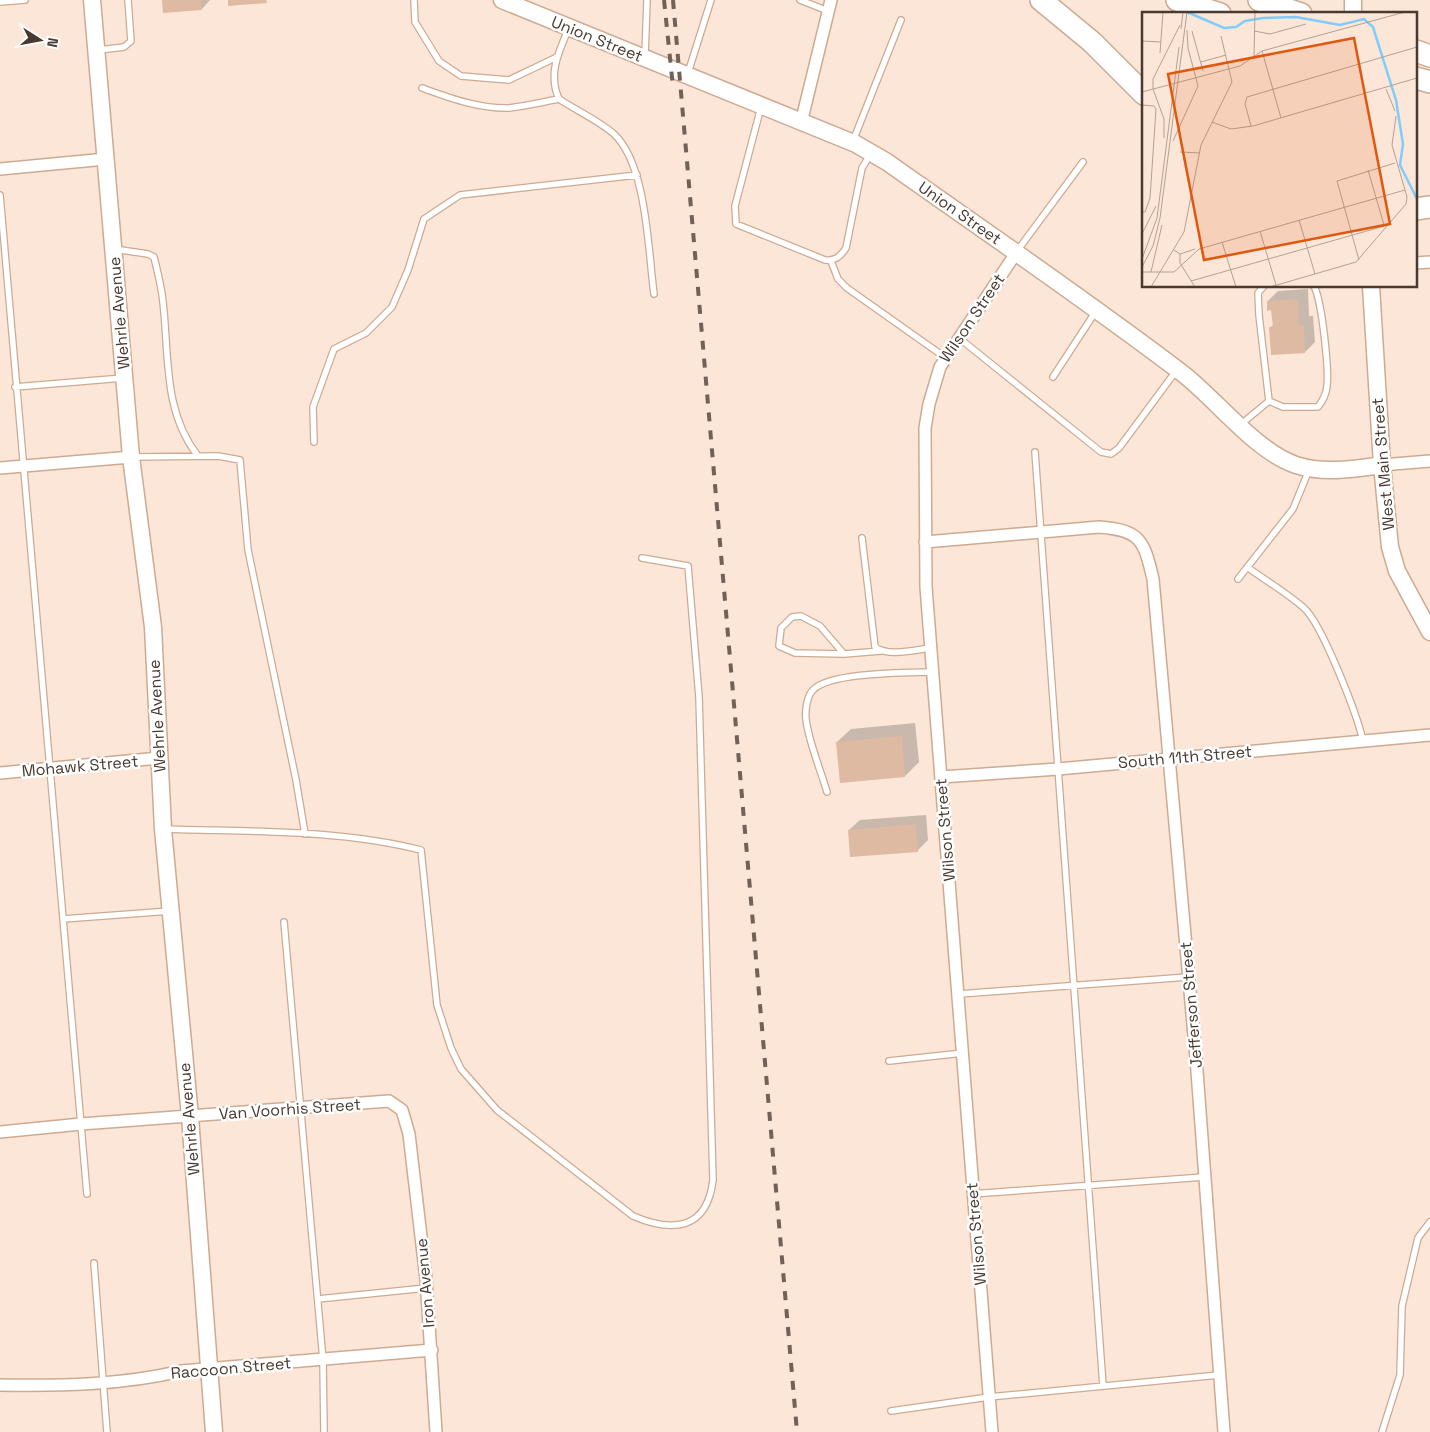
<svg xmlns="http://www.w3.org/2000/svg" width="1430" height="1432" font-family="'Space Grotesk',sans-serif">
<style>
.shadow{fill:#0003}
.building{fill:#debaa2}
.lines{fill:none;stroke-linecap:round;stroke-linejoin:round}
.lane-casing{stroke:#cdaa92;stroke-width:8}
.street-casing{stroke:#cdaa92;stroke-width:14}
.secondary-casing{stroke:#cdaa92;stroke-width:19}
.highway-casing{stroke:#cdaa92;stroke-width:24}
.lane{stroke:#fff;stroke-width:5.5}
.street{stroke:#fff;stroke-width:11}
.secondary{stroke:#fff;stroke-width:16}
.highway{stroke:#fff;stroke-width:21}
.rail{stroke:#716156;stroke-width:4;stroke-dasharray:9 9;stroke-linecap:butt}
.labels{text-anchor:middle;dominant-baseline:central;stroke-width:5;stroke-linejoin:round;paint-order:stroke}
.street-label{font-size:16px;fill:#483a30;stroke:#fff}
.inset-river{fill:none;stroke:#7fcdfb;stroke-width:2.5}
.inset-road{fill:none;stroke:#b4a194;stroke-width:1}
.view{fill:#e0570e;fill-opacity:0.15;stroke:#e0570e;stroke-width:2.5}
.inset-edge{fill:none;stroke:#483a30;stroke-width:2.5}
</style>
<rect width="100%" height="100%" fill="#fce6d7"/>
<path class="shadow" d="M163,0H210L202,9Z
M1308,289L1309,316H1313L1315,342L1305,352L1271,327L1274,324L1273,309L1268,301L1278,291Z
M915,723L919,762L905,776L837,742L851,729Z
M926,815L928,840L917,851L849,830L860,820Z"/>
<path class="building" d="M162,0H201L202,10L163,13Z
M228,0H266L267,3L228,6Z
M1298,299L1299,326H1304L1305,353L1271,355L1269,327H1273L1271,310L1267,311V301Z
M902,736L905,777L840,783L836,742Z
M916,824L918,852L850,857L848,830Z"/>
<g class="lines">
<defs>
<path id="lane" d="M414,0L415,22L439,61L461,76L509,80L557,57
M800,0L828,11
M0,2L25,0
M99,50L124,47L131,41L128,0
M645,56L647,0
M688,73L711,0
M422,88C450,98 479,109 509,108C526,106 543,102 559,99C577,111 598,120 614,134C647,165 648,250 654,294
M559,99C548,75 558,53 568,30
M761,107L735,206L736,224L825,260C835,261 840,257 846,248L862,168L870,155
M853,141L901,20
M0,195L87,1194
M114,249L148,254L154,257C157,269 160,282 162,294C170,350 161,409 198,456
M1017,251L1083,162
M831,261L838,279L847,288L946,358
M1264,286L1258,293L1259,315L1269,401
M959,338L1101,452L1111,454L1119,448L1176,371
M1053,377L1096,311
M15,387L123,378
M1269,401L1283,407H1318C1323,400 1326,395 1327,386C1329,369 1322,301 1314,286
M1240,425L1269,401
M314,442L313,407L334,349L366,333L392,307L408,270L424,219L460,195L637,175
M1035,452L1103,1386
M133,457L218,456L240,460L248,550L296,780L305,834
M862,538L875,647C888,657 914,650 931,648
M1247,567C1265,580 1287,593 1304,608C1322,624 1357,714 1363,741
M1238,579L1293,509L1309,470
M801,616L820,626L844,654L795,653L779,646L781,628L792,617Z
M844,654L881,651
M827,792C821,771 808,740 806,719C805,710 807,696 813,690C830,672 907,673 933,672
M165,829C250,832 339,829 421,850L437,1005L451,1048L461,1069L497,1110L633,1216C673,1233 707,1230 713,1180L699,697L688,566L642,558
M63,919L170,911
M284,922L323,1360L324,1432
M959,994L1188,977
M889,1061L963,1053
M972,1194L1204,1177
M94,1263L107,1432
M318,1299L426,1288
M891,1411L989,1397L1219,1375
M1382,1432L1400,1375L1402,1306L1418,1238L1430,1222"/>
<path id="street" d="M801,123L831,0
M0,169L106,159
M1416,263L1430,262
M1382,465L1430,461
M0,468L131,457
M925,542L1099,527C1141,530 1144,541 1153,579L1196,1058L1224,1432
M0,773L159,758
M941,777L1058,769L1430,735
M0,1132L81,1124L389,1101L402,1110L409,1134L426,1279L436,1432
M0,1385C61,1386 122,1385 181,1371L432,1350
M992,1432L926,587L925,428L929,404L940,367L1016,253"/>
<path id="secondary" d="M92,0L131,457L153,627L163,829L190,1117L214,1432
M502,0L856,144L887,162C986,232 1086,300 1182,373C1217,400 1255,451 1296,465C1324,474 1353,469 1382,465
M1353,0V14
M1371,286L1382,465L1390,547L1397,571L1430,632"/>
<path id="highway" d="M1041,0L1092,42L1144,94
M1177,0L1220,14
M1259,0L1301,14
M1416,51L1430,56
M1416,78L1430,82
M1416,209L1430,207"/>
</defs>
<use href="#lane" class="lane-casing"/>
<use href="#street" class="street-casing"/>
<use href="#secondary" class="secondary-casing"/>
<use href="#highway" class="highway-casing"/>
<use href="#lane" class="lane"/>
<use href="#street" class="street"/>
<use href="#secondary" class="secondary"/>
<use href="#highway" class="highway"/>
<path class="rail" d="M664,0L673,87
M673,0L797,1432"/>
</g>
<g class="labels">
<g class="street-label">
<text transform="translate(597 39) rotate(22)">Union Street</text>
<text transform="translate(960 213) rotate(35)">Union Street</text>
<text transform="translate(119 313) rotate(-95)">Wehrle Avenue</text>
<text transform="translate(972 318) rotate(-56)">Wilson Street</text>
<text transform="translate(1383 464) rotate(-95)">West Main Street</text>
<text transform="translate(157 716) rotate(-93)">Wehrle Avenue</text>
<text transform="translate(1185 757) rotate(-5)">South 11th Street</text>
<text transform="translate(80 766) rotate(-5)">Mohawk Street</text>
<text transform="translate(945 830) rotate(-95)">Wilson Street</text>
<text transform="translate(1191 1005) rotate(-95)">Jefferson Street</text>
<text transform="translate(290 1109) rotate(-4)">Van Voorhis Street</text>
<text transform="translate(189 1119) rotate(-95)">Wehrle Avenue</text>
<text transform="translate(976 1234) rotate(-95)">Wilson Street</text>
<text transform="translate(425 1283) rotate(-95)">Iron Avenue</text>
<text transform="translate(231 1368) rotate(-5)">Raccoon Street</text>
</g>
</g>
<g transform="translate(1142 12)">
<rect width="275" height="275" fill="#fce6d7"/>
<path class="inset-river" d="M45,0L82,16L94,15L103,9L121,6L154,5L198,13L222,7L231,15L254,88L261,132L258,153L275,187"/>
<path class="inset-road" d="M39,17L41,0M50,19L61,59M112,19L128,22L164,12M0,29L19,30M120,39L139,106M18,41L21,0M112,44L113,0M59,50L84,43M244,77L253,99M0,80L98,54L120,39L263,0M0,93L12,94L14,97L8,186L3,200H0M70,110L89,117L111,114L275,66M109,114L103,92L105,85L275,35M22,126V107L11,77V67L38,13M31,129L56,74L46,36L45,18M38,140L58,141M226,158L242,213M157,208L173,262M118,219L134,273M0,222L14,194M80,230L94,275M32,238L38,242V251L53,275M38,242L53,237M0,247L15,206L37,35M217,248L195,169L253,151M0,255L11,234L18,206L45,0M0,260H32L57,237L263,178M9,260L20,213M49,269L246,213M9,275L42,220L59,133L90,70L79,24M128,275L214,250L264,192L265,185L250,133L254,104"/>
<path class="view" d="M212,26L248,212L62,248L26,62Z"/>
<rect width="275" height="275" class="inset-edge"/>
</g>
<g transform="translate(40 40) rotate(101)" stroke="#ffffff" stroke-width="4" paint-order="stroke">
<path d="M0-4L9 19L0 12L-9 19Z" fill="#483a30"/>
<text y="-8" font-size="14" font-weight="bold" text-anchor="middle" fill="#483a30">N</text>
</g>
</svg>
